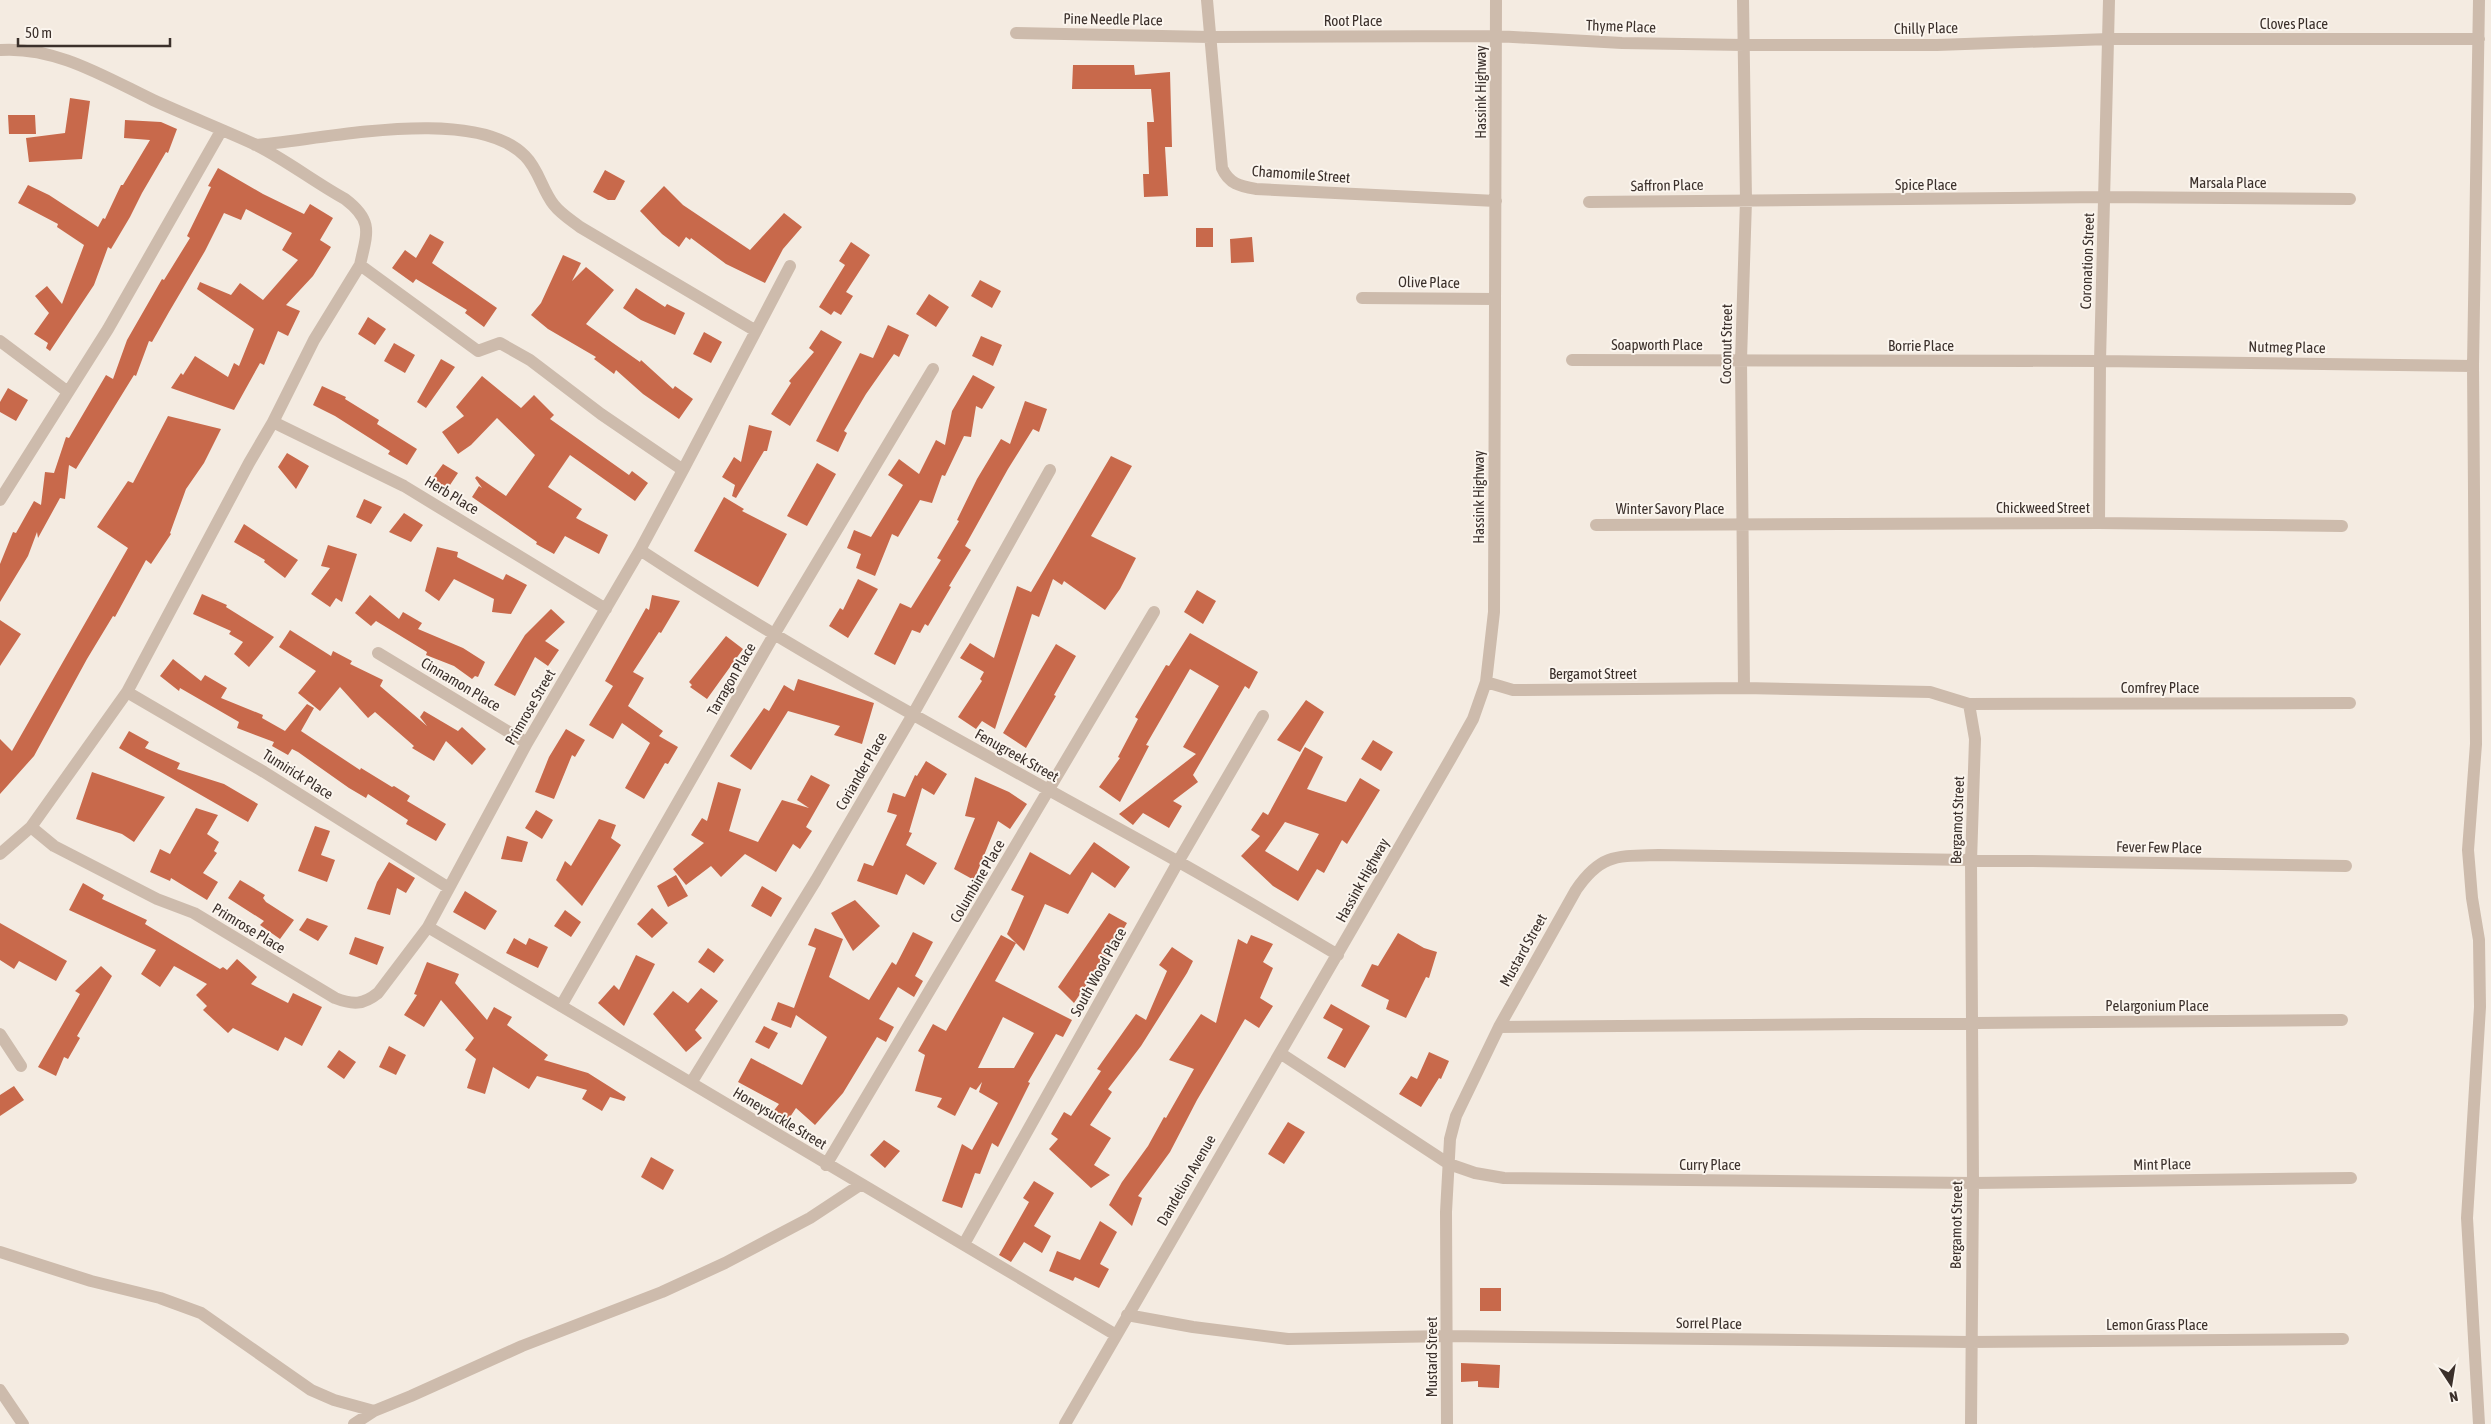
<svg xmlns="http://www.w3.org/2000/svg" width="2491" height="1424" font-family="'Asap Condensed',sans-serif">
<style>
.building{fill:#c8694b;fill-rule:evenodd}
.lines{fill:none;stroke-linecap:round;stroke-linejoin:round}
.minor{stroke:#cdbbac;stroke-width:12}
.labels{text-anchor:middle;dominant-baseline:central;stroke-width:4;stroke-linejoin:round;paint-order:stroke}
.street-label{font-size:15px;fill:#3b302b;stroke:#fbf5ee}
</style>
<rect width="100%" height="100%" fill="#f4ebe1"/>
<path class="building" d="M1073,65H1134L1135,75L1170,72L1172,147H1165L1168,196L1144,197L1143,174H1149L1147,122H1154L1151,89H1072Z
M70,98L90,101L82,159L29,162L26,138L65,133Z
M8,115H35L36,134H9Z
M125,120L161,122L177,129L168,153L166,152L142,193L130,217L111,249L108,247L94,285L50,351L46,348L48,343L34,334L49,313L35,296L47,286L62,304L84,245L57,227L58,224L18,203L28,185L49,195L98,227L103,218L105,219L121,185H123L150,140L124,138Z
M218,168L263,194L304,214L310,204L333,218L320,240L331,247L313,276L286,305L300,311L288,336L278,331L264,365L260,363L234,410L171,388L181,373L183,375L195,356L228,377L234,363L239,366L254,329L197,289L200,282L231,295L240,283L263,300L298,260L282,250L292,233L246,209L241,220L224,213L205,251L169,312L152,342L149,341L136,376L134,375L76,469L69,465L65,499L60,498L38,538L37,532L28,556L0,602V564L13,532L16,533L34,501L41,505L45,472L54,473L66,437L69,438L106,375L113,379L127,340L162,279L164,280L190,238L187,236L211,187L208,186Z
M605,170L625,181L615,200H608L593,192Z
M664,186L683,205L750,250L784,213L802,227L783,249L765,283L726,264L691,238L690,240L686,237L679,247L662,234L640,211Z
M1196,228H1213V247H1196Z
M430,234L444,242L432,263L497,308L484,327L465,313L467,310L416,279L413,283L392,268L405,250L416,258Z
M1252,237L1254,262L1231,263L1230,239Z
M851,242L870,255L846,292L853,296L841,315L834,311L831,315L819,307L845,265L839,261Z
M563,255L581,263L572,281L586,267L614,290L586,324L640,362L641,360L673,389L675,386L693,399L679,419L643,394L616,370L614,374L594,359L596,357L548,329L531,315L541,303Z
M980,280L1001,291L992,308L971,296Z
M636,288L665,307L667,304L685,313L675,335L641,320L623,308Z
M929,294L949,307L936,327L916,314Z
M368,317L386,329L375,345L358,334Z
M888,325L909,335L899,357L894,354L866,394L844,431L847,433L838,452L816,441L860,353L873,358Z
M821,330L842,342L790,426L771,414L791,383L789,381L814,352L809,348Z
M704,332L722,342L711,363L693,354Z
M981,336L1002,345L993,366L972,356Z
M394,343L415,355L405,373L384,361Z
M441,359L455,367L426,408L417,402Z
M973,375L995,387L982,409L976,406L971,437L964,436L945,476L942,475L932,503L920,500L898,537L892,534L875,576L856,568L861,554L847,548L854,530L871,537L903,485L888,475L899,459L919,474L936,440L945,445L952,411Z
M482,376L521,408L534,395L554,415L550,419L629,475L632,471L648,483L635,501L570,455L548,487L582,509L576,518L608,535L599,554L565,536L554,554L536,544L537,542L472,497L479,486L482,488L475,478L477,476L506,496L535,455L497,418L471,445L458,454L442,432L464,416L456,407Z
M322,386L346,397L345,399L379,420L377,424L417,449L407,465L388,454L390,451L335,416L313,405Z
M8,388L28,400L16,421L0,412V402Z
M1025,401L1047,409L1039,432L1033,429L1008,469L965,546L971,550L949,586L951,587L928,626L925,624L920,633L912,630L895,665L874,654L900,603L911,608L941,560L937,558L959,521L957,520L977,479L1001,439L1010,444Z
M168,416L221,429L204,463L186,489L170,533L171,534L151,564L146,560L115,617L113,616L87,659L34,756L0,794V739L12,751L128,548L97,527L128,481L133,483Z
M749,425L772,431L767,451H764L736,498L732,496L735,485L722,477L734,457L741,462Z
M287,453L309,466L296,489L278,467Z
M1111,456L1132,466L1091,536L1136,558L1120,589L1105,610L1064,581L1062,585L1053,579L1039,617L1032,614L995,729L982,721L976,729L958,717L982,681L980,679L984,672L960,658L970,643L994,658L1017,586L1031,592Z
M817,463L836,474L807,526L787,516Z
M443,464L458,473L446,491L432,479Z
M724,497L744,509L742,511L787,534L758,587L694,551Z
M364,499L382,507L371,524L356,517Z
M404,513L423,525L411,542L389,532Z
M244,524L298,560L285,578L264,562L265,560L234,542Z
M328,545L357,554L342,602L336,598L330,607L311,594L330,568L321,566Z
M437,547L458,552L457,557L503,580L506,574L527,585L511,614L492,612L494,599L454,579L439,601L425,591Z
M858,579L878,589L848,638L829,626L840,608L843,610Z
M1197,590L1216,601L1203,624L1184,612Z
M202,594L227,605L226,607L274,637L249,667L234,654L243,642L229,634L231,631L193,614Z
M370,595L399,619L403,612L422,623L418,629L463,648L485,662L478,677L475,676L472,679L454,666L426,655L427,652L376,621L371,626L355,613Z
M652,595L680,601L661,633L659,632L633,672L644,678L628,706L663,731L659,736L678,747L668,764L665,763L644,799L625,788L650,743L622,723L613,739L589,725L613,686L605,681L646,608L649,610Z
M551,609L565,622L545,641L559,650L548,666L535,657L515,696L494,685L525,635Z
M0,620L21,634L0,666Z
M290,630L331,656L333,651L352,661L350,664L383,680L380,686L427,726L420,717L424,711L458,731L462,727L486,749L472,765L446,741L434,761L412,748L414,746L375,712L368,718L340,687L320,711L298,693L316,671L279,647Z
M1190,633L1258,672L1249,689L1245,686L1193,775L1198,782L1173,801L1182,806L1169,828L1143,813L1133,825L1119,814L1196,754L1183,747L1219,686L1190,669L1146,745L1149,746L1120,802L1099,787L1120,758L1118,757L1138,719L1135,717L1166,665L1169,666Z
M726,636L743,649L707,699L690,687L692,685L689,682Z
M1056,644L1076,656L1054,695L1056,696L1026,748L1003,733Z
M173,659L201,681L205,675L227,688L221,698L263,715L262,718L285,731L307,704L314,708L301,731L360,770L361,768L392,787L394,786L410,796L407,801L446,824L436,841L406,824L408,820L368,794L366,798L349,788L298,752L292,749L288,755L272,746L274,742L237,728L239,722L180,688L179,691L160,676Z
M798,679L874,703L862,744L834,735L840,726L788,711L751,770L730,756L764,708L769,711L784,685L794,691Z
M1306,700L1324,712L1300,752L1277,740Z
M566,729L585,740L575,757L572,755L554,799L535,792L549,757Z
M129,731L149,742L145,748L180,763L177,769L224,784L258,804L248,822L119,748Z
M1373,740L1393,752L1381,771L1361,759Z
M1305,747L1323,757L1307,789L1346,802L1360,778L1380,790L1347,844L1342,840L1324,873L1317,869L1298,901L1273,886L1241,856L1260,836L1251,830L1263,812L1268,815ZM1285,822L1319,834L1298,871L1265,851Z
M926,761L947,774L934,795L922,788L909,832L912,833L906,845L937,863L924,885L906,874L897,895L857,881L864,863L873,866L897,815L887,812L893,793L905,797L915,775L917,776Z
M92,772L165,797L134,842L122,834L76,819Z
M811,775L830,785L806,827L812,831L800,849L793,844L776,872L745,854L721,877L711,866L686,885L673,869L704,843L691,835L702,818L707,821L718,782L741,789L729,831L758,842L782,800L809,808L797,800Z
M975,777L1009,792L1027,804L1010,829L998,821L974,880L954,869L975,818L965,816Z
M196,808L218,815L207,834L219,842L214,851L217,853L203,873L218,882L207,900L171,878L170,881L150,872L160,849L170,854Z
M536,810L553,820L542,839L525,828Z
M599,819L616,825L611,838L621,845L582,906L556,880L565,861L571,866Z
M315,826L330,831L321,855L335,860L327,882L298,871Z
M507,836L528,842L522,862L501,859Z
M1094,842L1130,867L1115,888L1092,872L1068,914L1045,904L1024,951L1007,934L1024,896L1011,890L1030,852L1070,875Z
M389,862L415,878L406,893L397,888L390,915L367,909L377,882Z
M676,875L688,896L668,907L657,886Z
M240,880L265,895L263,898L266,902L294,920L280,939L260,925L264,921L228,898Z
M83,883L104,895L102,899L147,920L145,924L220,969L223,967L227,970L237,959L257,977L251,984L288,1003L293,993L322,1007L302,1046L285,1037L278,1051L233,1028L228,1033L203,1010L207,1006L196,995L207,984L176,967L174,966L160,987L141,974L156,950L69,910Z
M762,886L782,898L771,917L751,906Z
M465,891L497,911L485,930L453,912Z
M855,900L880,926L853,951L831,913Z
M652,908L668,923L652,938L637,924Z
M565,910L581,922L571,937L554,926Z
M1109,913L1127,923L1115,944L1112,941L1102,970L1098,968L1074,1003L1058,987Z
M307,918L328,926L318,941L299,930Z
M0,923L67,961L56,981L19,961L14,969L0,960Z
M815,928L843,939L829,977L869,1000L892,962L896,965L913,932L933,942L915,976L923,981L914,997L898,987L879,1019L894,1027L886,1042L877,1037L843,1093L815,1125L796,1108L786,1123L772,1113L779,1104L738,1082L751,1058L802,1085L827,1037L796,1015L791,1028L771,1020L778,1002L794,1008L816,948L808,945Z
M1398,933L1424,948L1437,952L1429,978L1426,977L1406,1018L1386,1009L1389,1000L1361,986L1372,964L1378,966Z
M1001,935L1016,943L995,981L1072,1020L1063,1037L1056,1034L1028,1082L1030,1083L998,1147L992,1143L980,1174L975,1173L962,1208L942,1201L962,1144L972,1150L998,1103L979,1092L982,1082L976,1090L970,1087L955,1116L937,1107L942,1098L915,1091L925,1055L918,1051L933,1024L946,1031ZM1003,1017L1034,1033L1014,1068H978Z
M1251,935L1273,944L1263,962L1273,968L1260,998L1273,1006L1259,1028L1245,1019L1197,1100L1170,1152L1138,1196L1142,1198L1132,1226L1109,1205L1122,1182L1148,1146L1164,1117L1166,1118L1194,1069L1169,1060L1201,1014L1216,1023L1238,939L1247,944Z
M355,937L384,947L377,965L349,954Z
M514,938L526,945L529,938L548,947L538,968L506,953Z
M1172,947L1193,961L1187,973L1141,1046L1108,1089L1112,1092L1090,1125L1111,1138L1094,1165L1110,1175L1091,1188L1049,1149L1058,1139L1051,1134L1064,1112L1071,1116L1101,1071L1097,1069L1136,1014L1146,1020L1167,971L1159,965Z
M708,948L724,960L714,973L698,962Z
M636,955L655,964L624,1026L598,1003L614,985L619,990Z
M427,962L459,974L455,983L487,1020L494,1007L512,1017L507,1025L548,1055L544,1060L588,1073L626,1097L624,1101L610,1097L602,1111L582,1099L587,1090L537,1076L529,1089L493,1067L485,1094L467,1088L476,1059L465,1050L474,1038L441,1000L424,1027L404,1015L417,995L414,994Z
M101,966L112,976L77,1036L80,1038L68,1059L64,1057L56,1076L38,1067L80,994L75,991Z
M701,988L718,1001L695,1030L702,1038L686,1052L653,1014L673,991L688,1003Z
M1331,1004L1370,1026L1345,1068L1327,1058L1343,1029L1323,1018Z
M764,1026L778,1033L769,1049L755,1042Z
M389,1046L406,1055L396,1075L379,1067Z
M339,1050L356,1062L344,1079L327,1067Z
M1429,1052L1449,1061L1441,1079L1439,1078L1421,1107L1399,1094L1411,1076L1417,1079Z
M14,1086L24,1100L0,1116V1095Z
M1288,1122L1305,1132L1284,1164L1268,1154Z
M884,1140L900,1151L885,1168L870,1155Z
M651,1157L674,1170L663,1190L641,1177Z
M1034,1181L1054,1193L1034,1226L1051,1236L1042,1253L1024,1242L1011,1262L999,1255L1029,1202L1023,1198Z
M1100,1221L1117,1232L1100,1264L1109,1269L1099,1288L1075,1277L1073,1281L1049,1271L1057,1251L1080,1260Z
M1480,1288H1501V1311H1480Z
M1461,1363L1500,1365L1499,1388L1478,1387V1381L1461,1382Z"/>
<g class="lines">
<path class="minor" d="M1207,0L1222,168C1229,184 1240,186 1256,189L1496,201
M1743,0L1746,200L1741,360L1744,688
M2479,0L2473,366L2476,744L2468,850L2472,898L2479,940L2480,1007L2467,1218L2479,1424
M1016,33L1210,37L1496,36L1622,43L1744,45H1937L2109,39H2479
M0,50C55,46 105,77 153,100C186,115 221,129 254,144C285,159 314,182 345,199C374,221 367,233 360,265
M255,145C322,140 474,104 525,156C539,170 542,190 554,205C561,214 571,220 580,227L756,331
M1589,202L2105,197L2350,199
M1362,298L1495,299
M0,341L68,392
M1572,360L2100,361L2473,366
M273,422L404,486L606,609
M683,470L790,266
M0,500L108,329L221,131
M2099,523L2100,361L2109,0
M1596,525L2099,523L2342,526
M378,653L527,743
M1486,682L1513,690L1744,688L1930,692L1969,704L1975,739L1971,861L1973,1183L1971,1424
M127,692L264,772L449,888
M1969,704L2350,703
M31,827L54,846L157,899L194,913L335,998C353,1005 363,1005 378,993L428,927L527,743L640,550C813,664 996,760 1177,861C1231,891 1284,923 1338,955
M0,854L31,827L127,692L249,463L273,422L314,340L360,265L478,351L500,343L530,360L601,414L683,470L640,550
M428,927L1116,1335
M561,1006L775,633L933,369
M1499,1027L2342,1020
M0,1034L21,1066
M1280,1053L1449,1164L1475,1173L1504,1178L1973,1183L2351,1178
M691,1083L816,880L912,716L1050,470
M826,1165C937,981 1044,796 1154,612
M964,1244L1178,862L1263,716
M0,1252L91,1281L160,1298L201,1313L311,1390L334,1400L374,1411L411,1396L522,1346L662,1292L725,1263L810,1218L860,1185
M1127,1315L1193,1327L1288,1339L1447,1336L1970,1342L2343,1339
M0,1390L23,1424
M354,1424L374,1411
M1065,1424L1451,758L1473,719L1486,682L1494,612L1496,0
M1447,1424L1446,1212L1450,1139L1456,1116L1499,1027L1576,890C1601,853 1618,856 1659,855L2346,866"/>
</g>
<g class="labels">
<g class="street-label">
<text transform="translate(1113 19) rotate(1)">Pine Needle Place</text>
<text x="1353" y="20">Root Place</text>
<text x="2294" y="23">Cloves Place</text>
<text transform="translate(1621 26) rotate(2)">Thyme Place</text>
<text transform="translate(1926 28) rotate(-1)">Chilly Place</text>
<text transform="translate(1480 92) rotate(-90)">Hassink Highway</text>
<text transform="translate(1301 174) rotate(4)">Chamomile Street</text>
<text x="2228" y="182">Marsala Place</text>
<text x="1926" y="184">Spice Place</text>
<text transform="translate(1667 185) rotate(-1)">Saffron Place</text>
<text transform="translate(2087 261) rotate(-88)">Coronation Street</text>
<text transform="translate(1429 282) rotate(1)">Olive Place</text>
<text x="1657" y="344">Soapworth Place</text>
<text transform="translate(1726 344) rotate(-89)">Coconut Street</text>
<text x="1921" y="345">Borrie Place</text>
<text transform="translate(2287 347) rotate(1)">Nutmeg Place</text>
<text transform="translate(452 495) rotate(31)">Herb Place</text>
<text transform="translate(1478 497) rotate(-90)">Hassink Highway</text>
<text x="2043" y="507">Chickweed Street</text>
<text x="1670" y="508">Winter Savory Place</text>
<text x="1593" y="673">Bergamot Street</text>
<text transform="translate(731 679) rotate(-60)">Tarragon Place</text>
<text transform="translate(461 684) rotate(31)">Cinnamon Place</text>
<text x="2160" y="687">Comfrey Place</text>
<text transform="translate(530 707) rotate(-60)">Primrose Street</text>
<text transform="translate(1017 755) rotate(29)">Fenugreek Street</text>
<text transform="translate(861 771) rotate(-60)">Coriander Place</text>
<text transform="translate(298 774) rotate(32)">Tumirick Place</text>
<text transform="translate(1957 820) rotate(-88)">Bergamot Street</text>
<text transform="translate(2159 847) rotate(1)">Fever Few Place</text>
<text transform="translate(1362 880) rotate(-61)">Hassink Highway</text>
<text transform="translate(977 881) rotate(-60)">Columbine Place</text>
<text transform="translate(249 928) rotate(31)">Primrose Place</text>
<text transform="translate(1523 950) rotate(-61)">Mustard Street</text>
<text transform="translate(1098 972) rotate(-61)">South Wood Place</text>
<text x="2157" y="1005">Pelargonium Place</text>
<text transform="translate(780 1118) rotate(31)">Honeysuckle Street</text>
<text x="1710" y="1164">Curry Place</text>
<text transform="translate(2162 1164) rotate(-1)">Mint Place</text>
<text transform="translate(1186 1180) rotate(-60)">Dandelion Avenue</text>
<text transform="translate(1956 1225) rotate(-89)">Bergamot Street</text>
<text transform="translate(1709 1323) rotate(1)">Sorrel Place</text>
<text x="2157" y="1324">Lemon Grass Place</text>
<text transform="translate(1431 1357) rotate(-90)">Mustard Street</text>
</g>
</g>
<g transform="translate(2451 1384) rotate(168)" stroke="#fbf5ee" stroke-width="4" paint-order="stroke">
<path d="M0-4L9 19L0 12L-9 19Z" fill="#3b302b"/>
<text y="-8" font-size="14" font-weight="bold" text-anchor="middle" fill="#3b302b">N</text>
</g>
<path d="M18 38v8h152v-8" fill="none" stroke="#3b302b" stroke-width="2.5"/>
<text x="25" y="38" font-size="15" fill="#3b302b" stroke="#fbf5ee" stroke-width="4" paint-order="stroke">50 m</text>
</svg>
